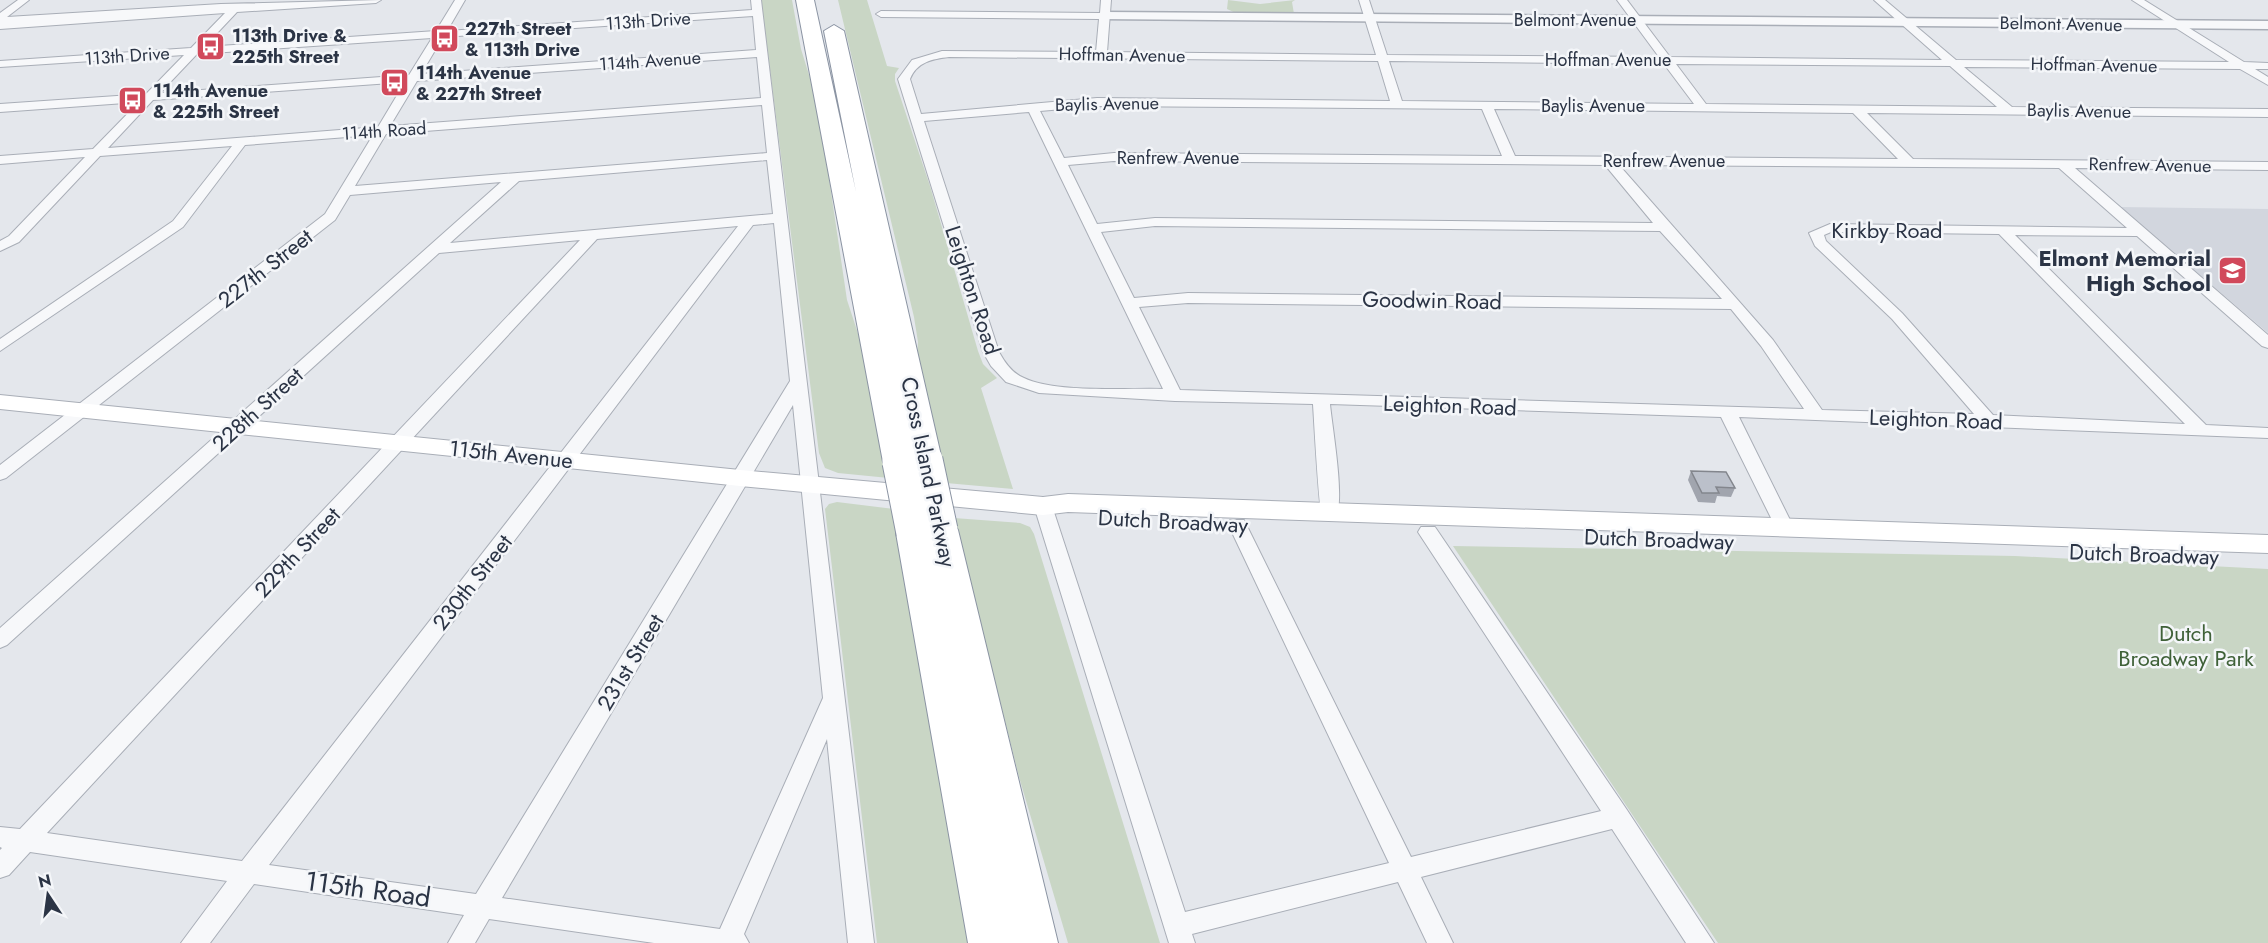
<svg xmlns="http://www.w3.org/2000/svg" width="2268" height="943" font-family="Jost,sans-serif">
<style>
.built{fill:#d2d6de}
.green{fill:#c9d6c5}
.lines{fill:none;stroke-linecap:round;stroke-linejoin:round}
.minor-casing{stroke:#a9aeb7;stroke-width:2}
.tertiary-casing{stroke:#a9aeb7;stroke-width:3}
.secondary-casing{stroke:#a9aeb7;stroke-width:2}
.motorway-casing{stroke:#8b94a3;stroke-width:2}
.minor{fill:#f7f8fa;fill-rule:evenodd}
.tertiary{fill:#f7f8fa;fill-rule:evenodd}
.secondary{fill:#fff;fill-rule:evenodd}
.motorway{fill:#fff;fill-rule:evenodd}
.motorway-bridge-casing{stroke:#8b94a3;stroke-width:35;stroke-linecap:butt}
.motorway-bridge{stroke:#fff;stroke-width:33}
.wall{fill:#a1a5ae}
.building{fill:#bbc0ca;stroke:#83868d;stroke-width:1.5}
.labels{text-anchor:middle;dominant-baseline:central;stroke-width:5;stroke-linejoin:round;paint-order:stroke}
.far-street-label{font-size:18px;fill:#2b3445;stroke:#f4f6f9}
.far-poi-label{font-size:18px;font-weight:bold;fill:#2b3445;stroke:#f4f6f9;text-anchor:start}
.street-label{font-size:22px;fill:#2b3445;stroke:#f4f6f9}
.poi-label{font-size:22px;font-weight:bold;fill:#2b3445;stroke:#f4f6f9;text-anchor:end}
.park-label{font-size:22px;fill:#3f6138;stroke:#f4f6f9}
.near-street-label{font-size:27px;fill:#2b3445;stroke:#f4f6f9}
</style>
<rect width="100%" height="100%" fill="#e4e7ec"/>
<path class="built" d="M2120,207L2268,209V333Z"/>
<path class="green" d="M761,0H792L801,49L818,104L847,300L870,370L889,478L838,473L825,468L819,453Z
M838,0H867L887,66L899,68L895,74V81L930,186L978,351L983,364L997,378L981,388L1013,489L946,483L917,357L918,342L914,317Z
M1228,0L1260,4L1295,0L1292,2L1294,14L1240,15L1227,9Z
M837,502L894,509L971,943H877L825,509L829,504Z
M954,518L1020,523L1030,527L1034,534L1160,943H1068L1019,777Z
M1453,546L2015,556L2268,569V943H1718Z"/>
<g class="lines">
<defs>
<path id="minor" d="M18,0H29L7,17L221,4L381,0L376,3L237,12L204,47L436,31L455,0H465L447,31L752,10L751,0H761L874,943H848L827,739L744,934L749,943H654L489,919L475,943H448L464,915L254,884L210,943H181L227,881L30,852L9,875L0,878V850L2,848L0,847V827L20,829L580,240L439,253L7,645L0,648V628L501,182L350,195L335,220L6,478L0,480V465L325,214L373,135L245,145L183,227L0,351V339L173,221L232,146L100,156L19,242L0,251V241L9,236L85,157L0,164V156L93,149L139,102L0,112V104L146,94L184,55L0,67V61L191,48L225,13L0,29V13ZM753,16L756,50L421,74L443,37ZM432,38L409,75L160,93L197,54ZM757,57L761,98L390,126L417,81ZM405,82L378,127L108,148L153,100ZM762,105L767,153L355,186L386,134ZM767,160L773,214L450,243L519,181ZM774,223L790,381L476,894L269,865L753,225ZM738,226L242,861L47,833L597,239ZM793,405L823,698L720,929L502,898Z
M1101,0H1111L1107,52L1376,55L1359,0H1369L1387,55L1659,57L1617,0H1627L1670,57L1942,60L1874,0H1885L1956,60L2229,62L2132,0H2144L2244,62L2268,63V69H2255L2268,77V85L2240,69L1964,67L2012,107L2268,109V117L1867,113L1913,159L2268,162V170L2075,168L2268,335V348L2262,346L2137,236L2015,235L2206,425L2268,428V438L1739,417L1793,526L1791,531H1777L1775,526L1721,417L1330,404C1332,426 1345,500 1336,515H1322C1319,510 1314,419 1313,404L1175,401L1039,393L1006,382L991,366L983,352L898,79L912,60L942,51L1096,52L1099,19L881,17L876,14L881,11L1100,13ZM949,57L1378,61L1390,101L1097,98L921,114L910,79C917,62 932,59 949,57ZM1389,61L1664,64L1694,104L1402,101ZM1676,64L1950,66L1997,107L1706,104ZM1097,106L1482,109L1502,156L1114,153L1064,158L1040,111ZM1494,109L1853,113L1898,159L1515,156ZM1029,112L1163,389C1128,388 1054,393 1024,378C1012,373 1005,363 999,352L924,121ZM1114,161L1605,165L1653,223L1155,218L1097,224L1068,165ZM1619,165L2059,168L2127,228L1830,224L1809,233L1815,246L1892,319L1974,414L1822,410L1773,340ZM1155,226L1660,231L1722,299L1188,293L1134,298L1101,232ZM1831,232L1999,234L2185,424L1993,415L1902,313L1826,241L1824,235ZM1188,303L1731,309L1761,346L1804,409L1180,390L1139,307Z
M1043,500L1050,502L1052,506L1185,912L1389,863L1228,524L1230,520H1244L1246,524L1411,857L1601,811L1418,532L1421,527H1435L1627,810L1714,943H1686L1612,829L1421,877L1453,943H1427L1398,882L1192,934L1195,943H1169L1034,506L1036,502Z"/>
<path id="tertiary" d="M1105,12L2268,21V29L1100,19V13Z"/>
<path id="secondary" d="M0,395L740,470L1043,497L1068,494L2268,535V553L1068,512L1043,515L740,486L0,409Z"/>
<path id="motorway" d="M796,0H814L856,192L824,31L834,25L844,31L942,460L938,467L926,470L913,465L911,469L899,472L887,469L883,462Z
M941,518L953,522L958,530L1058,943H968L896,533L901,525L913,521L926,526L929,522Z"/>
</defs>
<use href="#minor" class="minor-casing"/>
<use href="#tertiary" class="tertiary-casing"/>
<use href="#secondary" class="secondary-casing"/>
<use href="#motorway" class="motorway-casing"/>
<use href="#minor" class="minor"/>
<use href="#tertiary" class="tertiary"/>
<use href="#secondary" class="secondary"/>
<use href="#motorway" class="motorway"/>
<defs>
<path id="motorway-bridge" d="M926,460L941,530
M899,462L913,533"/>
</defs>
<use href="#motorway-bridge" class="motorway-bridge-casing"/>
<use href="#motorway-bridge" class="motorway-bridge"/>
</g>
<path class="wall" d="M1691,471L1735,488L1731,497L1717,496L1715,503L1698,502L1688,480Z"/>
<path class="building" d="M1691,471L1726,472L1735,488L1716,487L1719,493H1702Z"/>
<defs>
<symbol id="bus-square" viewBox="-11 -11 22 22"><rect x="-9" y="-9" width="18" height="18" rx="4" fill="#d1495b" stroke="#f4f6f9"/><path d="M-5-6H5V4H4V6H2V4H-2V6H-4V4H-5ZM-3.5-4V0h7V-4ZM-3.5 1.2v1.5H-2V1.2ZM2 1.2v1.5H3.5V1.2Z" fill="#fff"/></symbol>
<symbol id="school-square" viewBox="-11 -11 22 22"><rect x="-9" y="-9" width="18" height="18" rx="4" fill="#d1495b" stroke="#f4f6f9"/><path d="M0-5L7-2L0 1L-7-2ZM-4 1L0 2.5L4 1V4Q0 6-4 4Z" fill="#fff"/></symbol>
</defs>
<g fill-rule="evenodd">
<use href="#bus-square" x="428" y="22" width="33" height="33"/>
<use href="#bus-square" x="194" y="30" width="33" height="33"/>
<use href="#bus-square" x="378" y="66" width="33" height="33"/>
<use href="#bus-square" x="116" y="84" width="33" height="33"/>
<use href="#school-square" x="2216" y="254" width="33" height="33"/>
</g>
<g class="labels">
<g class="far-street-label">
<text x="1575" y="20">Belmont Avenue</text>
<text transform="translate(648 21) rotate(-4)">113th Drive</text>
<text transform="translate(2061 24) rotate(1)">Belmont Avenue</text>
<text transform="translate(1122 55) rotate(1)">Hoffman Avenue</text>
<text transform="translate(127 56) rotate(-4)">113th Drive</text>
<text x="1608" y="60">Hoffman Avenue</text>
<text transform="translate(650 61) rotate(-4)">114th Avenue</text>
<text transform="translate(2094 65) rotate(1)">Hoffman Avenue</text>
<text transform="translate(1107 104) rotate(-1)">Baylis Avenue</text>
<text x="1593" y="106">Baylis Avenue</text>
<text transform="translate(2079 111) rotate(1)">Baylis Avenue</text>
<text transform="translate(384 131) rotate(-4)">114th Road</text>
<text x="1178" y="158">Renfrew Avenue</text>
<text x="1664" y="161">Renfrew Avenue</text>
<text transform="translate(2150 165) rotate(1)">Renfrew Avenue</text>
</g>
<g class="far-poi-label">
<text x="465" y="29">227th Street<tspan x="465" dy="21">&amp; 113th Drive</tspan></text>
<text x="232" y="36">113th Drive &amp;<tspan x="232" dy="21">225th Street</tspan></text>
<text x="416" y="73">114th Avenue<tspan x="416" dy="21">&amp; 227th Street</tspan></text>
<text x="153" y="91">114th Avenue<tspan x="153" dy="21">&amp; 225th Street</tspan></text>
</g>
<g class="street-label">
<text x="1887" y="230">Kirkby Road</text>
<text transform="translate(265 268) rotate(-38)">227th Street</text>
<text transform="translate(973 290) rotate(72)">Leighton Road</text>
<text transform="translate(1432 300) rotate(1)">Goodwin Road</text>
<text transform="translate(1450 405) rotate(2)">Leighton Road</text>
<text transform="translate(257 409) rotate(-42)">228th Street</text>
<text transform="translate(1936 419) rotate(2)">Leighton Road</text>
<text transform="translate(511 454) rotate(6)">115th Avenue</text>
<text transform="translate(929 472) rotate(78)">Cross Island Parkway</text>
<text transform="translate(1173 521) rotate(3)">Dutch Broadway</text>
<text transform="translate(1659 539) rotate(2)">Dutch Broadway</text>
<text transform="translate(297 552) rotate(-47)">229th Street</text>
<text transform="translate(2144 554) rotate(2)">Dutch Broadway</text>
<text transform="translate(472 582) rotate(-52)">230th Street</text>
<text transform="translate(630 662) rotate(-59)">231st Street</text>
</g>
<g class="poi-label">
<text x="2211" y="258">Elmont Memorial<tspan x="2211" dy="25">High School</tspan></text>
</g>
<g class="park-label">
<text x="2186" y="633">Dutch<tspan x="2186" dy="25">Broadway Park</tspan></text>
</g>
<g class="near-street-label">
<text transform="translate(368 889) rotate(8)">115th Road</text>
</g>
</g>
<g transform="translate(48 895) rotate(347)" stroke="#f4f6f9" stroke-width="4.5" paint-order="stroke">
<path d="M0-4.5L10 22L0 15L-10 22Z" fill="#2b3445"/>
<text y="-9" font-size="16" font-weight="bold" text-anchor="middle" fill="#2b3445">N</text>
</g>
</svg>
